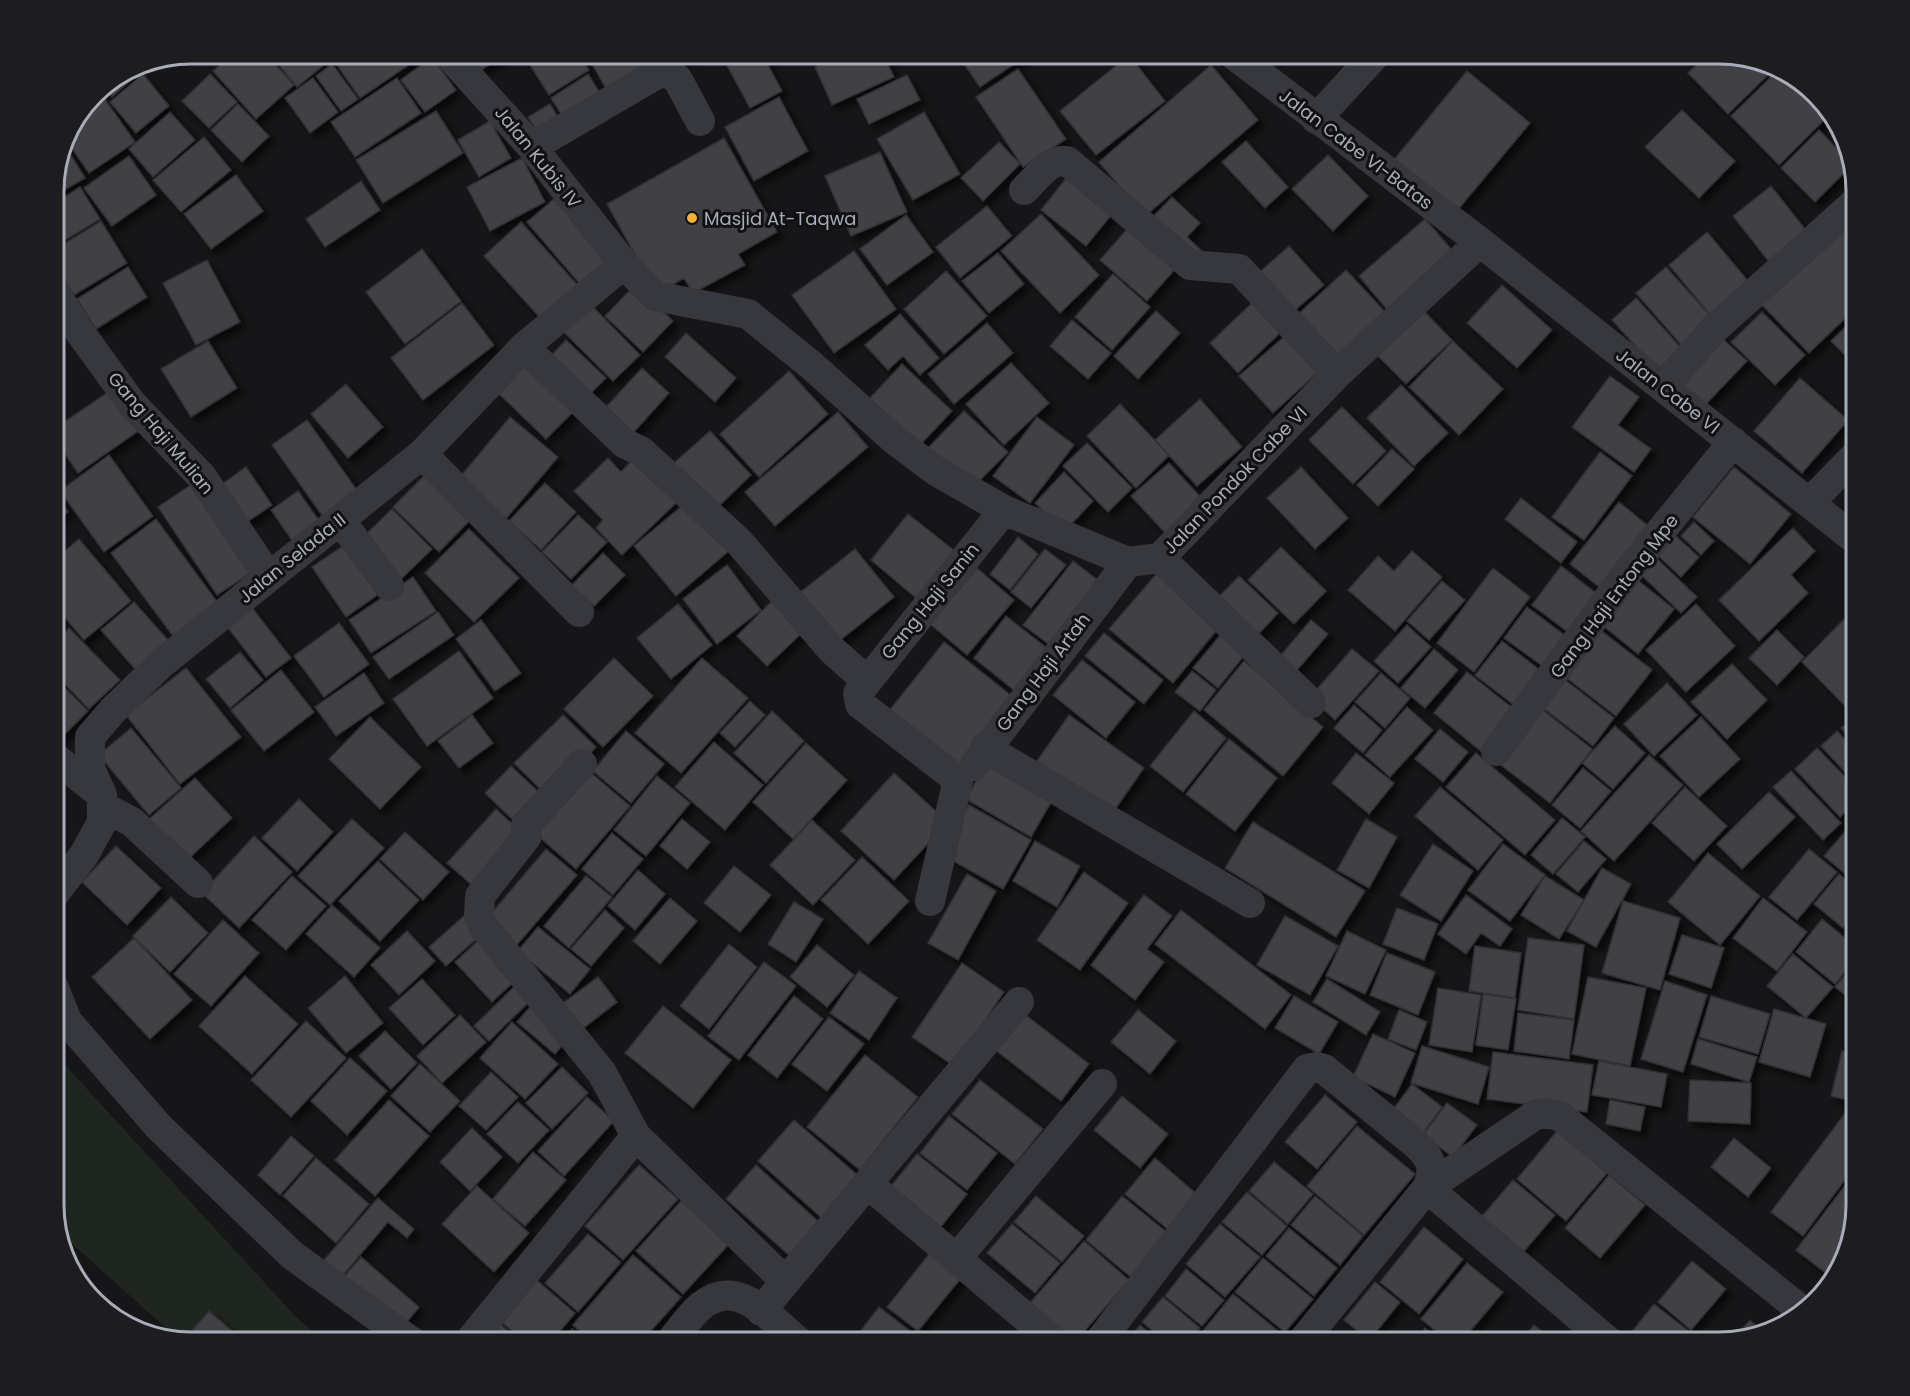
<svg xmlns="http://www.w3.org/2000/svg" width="1910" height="1396" font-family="Poppins,sans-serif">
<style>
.green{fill:#1e261f}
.building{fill:#404145;stroke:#303034;stroke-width:1.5;filter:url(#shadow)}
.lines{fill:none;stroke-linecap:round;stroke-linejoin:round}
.street{stroke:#37383d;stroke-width:30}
.poi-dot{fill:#f2b134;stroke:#111113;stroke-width:2}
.labels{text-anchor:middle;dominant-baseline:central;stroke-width:6;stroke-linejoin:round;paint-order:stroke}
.street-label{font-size:18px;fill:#a8adb8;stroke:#111113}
.poi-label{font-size:18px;fill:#a8adb8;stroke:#111113;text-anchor:start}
.rim{fill:none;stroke:#a8adb8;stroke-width:3}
</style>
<defs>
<filter id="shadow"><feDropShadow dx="5.5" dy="5.5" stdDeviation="3" flood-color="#0009"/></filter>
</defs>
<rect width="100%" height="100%" fill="#161618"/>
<path class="green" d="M54,1053L297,1318L325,1342H191L176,1337L61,1234L54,1213Z"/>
<path class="building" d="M232,54H266L294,85L256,119L213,71Z
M270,54H315L324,65L297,87Z
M412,54L416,60L360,98L330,55Z
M471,54H507L481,70Z
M523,54H578L589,70L549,95Z
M605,54H697L666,71L608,92L591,62Z
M731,54H762L782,91L750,108L723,58Z
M845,54H883L894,77L832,105L815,67Z
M957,54H1029L980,87Z
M1708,54H1719L1771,72L1728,114L1688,73Z
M1129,55L1165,101L1096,155L1060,111Z
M432,57L456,90L425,112L401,80Z
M332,64L358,99L341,111L316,76Z
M1211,65L1258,120L1145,216L1099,162Z
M137,66L141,71L112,97L103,87Z
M1018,69L1066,139L1023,167L976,97Z
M1467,71L1530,123L1456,212L1393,161Z
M1775,73L1784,76L1803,95L1808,89L1829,115L1779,165L1731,116Z
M143,74L169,106L136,133L110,102Z
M210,74L237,102L209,128L182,101Z
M588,74L600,93L563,117L551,98Z
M907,75L920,100L869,124L857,99Z
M313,78L338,112L310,133L285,98Z
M397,78L421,113L355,157L331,122Z
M102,95L135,142L89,173L66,140L68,131L87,107Z
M779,97L808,151L754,181L725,127Z
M238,104L269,136L242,162L211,130Z
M550,104L559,119L537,131L528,117Z
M1682,110L1735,161L1699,198L1645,147Z
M436,111L463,153L383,203L356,160Z
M170,112L195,140L153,177L129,149Z
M924,112L960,174L913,200L877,139Z
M490,121L511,158L479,177L458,140Z
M1819,130L1849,161L1850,167L1815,202L1781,168Z
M204,137L231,170L181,212L153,180Z
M724,138L777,232L738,254L745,265L693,293L684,278L657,294L607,204Z
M1246,141L1288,187L1265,208L1222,162Z
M999,142L1020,164L983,201L961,178Z
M64,144L85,178L54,196V182Z
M880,152L907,212L851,236L825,176Z
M1328,155L1368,196L1333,231L1292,189Z
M129,156L156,195L112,226L84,188Z
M522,158L545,202L490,231L467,187Z
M1071,172L1116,209L1086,246L1041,210Z
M236,175L263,211L211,249L184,214Z
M361,181L380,210L325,247L306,219Z
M1771,186L1812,238L1774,268L1733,216Z
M80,187L100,219L54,247V204Z
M1172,197L1200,223L1187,237L1202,251L1191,263L1147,223Z
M554,199L613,266L585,290L527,222Z
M987,206L1012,236L960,278L936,247Z
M1856,211V308L1809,353L1761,304Z
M1041,214L1099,275L1060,313L1001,251Z
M906,215L933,252L887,285L860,249Z
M1425,219L1457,256L1390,313L1359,276Z
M1135,220L1182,261L1147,301L1100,260Z
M101,221L127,263L74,295L54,263V250Z
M521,222L580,288L543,321L484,256Z
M1707,232L1753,287L1714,319L1669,265Z
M1289,246L1324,285L1287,317L1253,278Z
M422,249L461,301L405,344L366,292Z
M854,251L896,309L834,353L792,295Z
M998,253L1024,284L989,313L962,281Z
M207,260L240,322L196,345L163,283Z
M128,267L147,297L96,329L77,299Z
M1666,267L1715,321L1684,348L1636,293Z
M1346,270L1388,315L1336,364L1294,318Z
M946,271L987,316L944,354L904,309Z
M1113,274L1150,307L1112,350L1075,317Z
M635,285L673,321L643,352L605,316Z
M1502,285L1552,330L1517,368L1467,323Z
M1636,298L1683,350L1659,372L1612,320Z
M1253,302L1281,332L1238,373L1210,343Z
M462,303L494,345L423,400L391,358Z
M591,305L640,355L613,381L564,332Z
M1423,310L1452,340L1406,384L1377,355Z
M1156,311L1180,333L1138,379L1114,356Z
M1762,312L1805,355L1775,385L1731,342Z
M900,314L939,358L920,375L903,356L888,370L865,345Z
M1856,317V366L1831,341Z
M1072,320L1111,353L1088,379L1050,346Z
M987,323L1013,353L954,404L928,374Z
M1715,332L1747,361L1703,407L1672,378Z
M686,333L736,378L715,402L665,357Z
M1285,336L1318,372L1273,413L1239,376Z
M566,340L606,378L583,401L544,363Z
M208,341L237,388L191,417L161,369Z
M1453,341L1503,389L1459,435L1409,387Z
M534,357L581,404L546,439L498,393Z
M1011,363L1049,403L1004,445L966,404Z
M902,364L952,411L919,446L869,399Z
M642,368L669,393L625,442L597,417Z
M789,371L828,414L759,477L720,434Z
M1610,376L1639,397L1618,425L1651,449L1634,472L1572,427Z
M1800,378L1848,420L1802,473L1754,431Z
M346,384L383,427L348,458L311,414Z
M1401,385L1448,433L1414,466L1367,418Z
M116,387L144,427L78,473L54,438V429Z
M1200,399L1242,447L1197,486L1155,440Z
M1120,404L1169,455L1136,488L1087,436Z
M1342,407L1386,451L1353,484L1309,440Z
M964,411L1008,452L970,490L927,449Z
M838,412L868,447L775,526L745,492Z
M510,417L558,457L504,521L457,481Z
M1037,417L1074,445L1030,503L993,476Z
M307,420L359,493L324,518L272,445Z
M710,431L751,475L717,508L674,463Z
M1087,443L1132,488L1108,512L1063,466Z
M1392,449L1414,469L1378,506L1357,485Z
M1600,452L1632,476L1584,540L1552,517Z
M109,455L153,516L104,552L60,491Z
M637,455L680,499L622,555L596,528L603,520L574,491L608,458L621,472Z
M1169,463L1205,502L1168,536L1131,496Z
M246,467L272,505L244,524L218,487Z
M1301,467L1348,518L1315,549L1267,498Z
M1734,467L1791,514L1750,564L1693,517Z
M428,472L474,516L439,552L393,507Z
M1064,472L1093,501L1064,532L1035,503Z
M200,479L260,567L217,595L158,507Z
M545,483L576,512L541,550L509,521Z
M298,491L320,522L293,542L271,510Z
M54,495L68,512L54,523Z
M1521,498L1577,542L1561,563L1505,519Z
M688,501L730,550L676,596L634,546Z
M1619,502L1657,533L1608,594L1570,564Z
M392,509L432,549L397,583L357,543Z
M908,514L955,551L916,598L871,560Z
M578,515L607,542L571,579L542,552Z
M156,519L218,603L173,636L111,553Z
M1694,522L1714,541L1701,555L1681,536Z
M1793,528L1815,551L1791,575L1808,593L1759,641L1719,600Z
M469,529L519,578L474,622L425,573Z
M1668,529L1699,557L1681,577L1650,548Z
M1018,537L1038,554L1010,590L990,574Z
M79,539L131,601L84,640L54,605V560Z
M352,540L386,589L346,617L312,567Z
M1281,547L1326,591L1294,624L1248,580Z
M855,549L894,597L833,646L793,598Z
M1045,549L1066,565L1031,608L1011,592Z
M1412,551L1442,577L1395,631L1348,590L1378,556L1394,571Z
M1650,552L1697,597L1681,613L1635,569Z
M603,553L625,575L594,606L572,585Z
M1073,561L1103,584L1054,648L1023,625Z
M727,565L761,610L717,644L683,599Z
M1561,566L1605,600L1576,638L1532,605Z
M977,568L1014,600L967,655L930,624Z
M1493,568L1530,597L1474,672L1437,643Z
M1158,572L1221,625L1173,683L1109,629Z
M1631,575L1674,609L1638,654L1596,620Z
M1239,576L1278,613L1253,640L1213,603Z
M413,577L436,611L371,653L349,620Z
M1442,581L1465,600L1429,640L1407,621Z
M772,601L803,632L767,666L737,636Z
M134,602L168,640L135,669L101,630Z
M678,604L712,645L671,679L637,638Z
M1696,604L1735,646L1686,692L1646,650Z
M250,605L291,658L266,677L225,624Z
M1527,607L1575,643L1552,673L1504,638Z
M1856,607V703L1849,710L1802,662Z
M438,612L454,635L389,679L373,657Z
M1006,616L1053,653L1020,695L974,658Z
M481,620L521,673L495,691L456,639Z
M1311,620L1328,634L1291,677L1274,663Z
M54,622L63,632L54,639Z
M339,623L369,664L324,697L294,656Z
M1407,625L1431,647L1398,683L1374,661Z
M1595,626L1652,670L1616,716L1559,672Z
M69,628L120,680L89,709L54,673V643Z
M1777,630L1804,657L1777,685L1749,658Z
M1223,632L1247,652L1218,688L1193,668Z
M1104,633L1163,680L1144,704L1085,656Z
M1502,641L1549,677L1523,712L1475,675Z
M944,642L1018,701L958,775L885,716Z
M1352,649L1379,671L1335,720L1310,697Z
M1434,649L1458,670L1425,708L1401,688Z
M459,651L493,698L427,746L393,699Z
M240,652L263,680L230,708L206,679Z
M614,658L653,696L603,747L564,709Z
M702,658L748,698L681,773L635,733Z
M1082,660L1135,702L1106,738L1053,695Z
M1244,661L1323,727L1283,776L1204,710Z
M1732,664L1767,700L1727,739L1691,702Z
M186,668L241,737L180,784L126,715Z
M281,670L314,712L264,751L231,710Z
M1192,671L1216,690L1200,711L1175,692Z
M1467,672L1515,710L1482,752L1434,713Z
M364,673L384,703L336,736L315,707Z
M1381,673L1410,698L1385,728L1355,702Z
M1560,676L1614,718L1593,746L1538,704Z
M54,677L88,711L54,745Z
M1667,683L1697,715L1654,756L1624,724Z
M750,701L765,715L735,747L720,733Z
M1535,704L1592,749L1550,803L1492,758Z
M1354,705L1382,730L1363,753L1334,728Z
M1407,707L1433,730L1390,777L1365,755Z
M772,711L804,741L766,783L734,753Z
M1194,711L1226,738L1183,792L1150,766Z
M472,715L493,743L459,768L438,741Z
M563,715L596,747L547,796L514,763Z
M1069,715L1144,768L1111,815L1037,761Z
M1856,715V744L1841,728Z
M370,717L421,767L380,809L329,759Z
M1701,717L1740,759L1699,797L1660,756Z
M1615,726L1645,753L1613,789L1582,763Z
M131,728L181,788L149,815L99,755Z
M1440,729L1468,752L1443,782L1415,759Z
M626,731L664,764L631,803L593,771Z
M1837,731L1856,751V784L1821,746Z
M1229,739L1277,778L1235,831L1186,794Z
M714,742L763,785L725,830L675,787Z
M806,743L847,780L793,839L753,802Z
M1817,748L1856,788V802L1840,817L1795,769Z
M992,753L1057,792L1031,837L966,799Z
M1356,753L1394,783L1369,814L1332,783Z
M1476,753L1555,820L1525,855L1446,787Z
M1649,755L1683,785L1614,861L1581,831Z
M511,766L544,797L518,825L485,793Z
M583,766L630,806L576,869L529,828Z
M1583,768L1611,791L1580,828L1552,805Z
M1791,771L1841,823L1823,840L1773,787Z
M894,773L948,822L894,880L841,831Z
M657,776L690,803L646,856L614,830Z
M195,778L232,818L185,862L147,821Z
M1440,787L1503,840L1478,870L1415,816Z
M1685,787L1727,826L1694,861L1652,823Z
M1769,792L1795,817L1742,869L1717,844Z
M299,799L333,832L297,871L262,838Z
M969,805L1031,840L1003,889L941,854Z
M496,809L523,834L475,888L447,863Z
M1562,818L1585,837L1553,874L1531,855Z
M352,819L384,848L330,905L298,876Z
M682,819L710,842L687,869L660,846Z
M1366,819L1397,837L1369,888L1337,870Z
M1856,819V883L1824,856Z
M812,820L855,860L813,905L770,865Z
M1253,822L1365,891L1336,937L1225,868Z
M405,832L449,872L423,900L380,859Z
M612,833L643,859L613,895L582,869Z
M254,836L292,872L239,928L202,893Z
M1035,841L1080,866L1057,907L1013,881Z
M1584,841L1606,859L1578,892L1556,874Z
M1433,844L1473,871L1441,921L1400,895Z
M1503,844L1545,875L1510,921L1468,890Z
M116,846L161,888L127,925L82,882Z
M546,849L577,875L515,947L485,921Z
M1809,849L1837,872L1797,920L1769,897Z
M1708,853L1760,896L1720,945L1668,902Z
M862,857L909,901L868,944L821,900Z
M378,861L419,900L380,941L339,901Z
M734,866L771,895L740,932L704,903Z
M1602,868L1631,884L1596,947L1567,931Z
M638,870L665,894L635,930L608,906Z
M1084,872L1128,903L1080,970L1037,940Z
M967,874L996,891L958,960L928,943Z
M1839,874L1856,888V912L1843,928L1814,904Z
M292,876L326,906L286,950L252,920Z
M586,876L612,897L569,948L544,926Z
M1545,876L1584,900L1559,939L1521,915Z
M1144,895L1172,916L1147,949L1164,962L1135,1000L1091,965Z
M1466,895L1512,929L1500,946L1481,933L1466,954L1438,934Z
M171,897L208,933L170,972L133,936Z
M670,898L697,921L660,964L633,941Z
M1763,898L1807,932L1777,971L1733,938Z
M1623,901L1680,918L1660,990L1602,973Z
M794,902L823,919L796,962L768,944Z
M332,905L380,948L354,977L306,934Z
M1397,908L1438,924L1424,960L1383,944Z
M605,910L624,928L591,966L571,949Z
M1181,910L1291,995L1265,1029L1155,944Z
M466,914L483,933L446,966L429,947Z
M1285,916L1338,946L1310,995L1257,965Z
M1822,919L1856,947V959L1835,984L1796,952Z
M223,920L259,953L211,1006L174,974Z
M538,927L590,969L570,994L518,951Z
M407,931L435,961L399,995L371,965Z
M1347,931L1386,950L1365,994L1326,976Z
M1682,935L1724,948L1711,988L1669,974Z
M482,937L519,977L492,1002L455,962Z
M134,938L192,1000L150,1039L92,977Z
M1528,938L1584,945L1574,1019L1518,1010Z
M729,944L757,967L709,1029L680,1006Z
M817,945L854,975L827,1007L790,977Z
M1475,946L1521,953L1515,998L1469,991Z
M1387,953L1435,972L1418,1015L1370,995Z
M1793,954L1833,987L1806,1018L1767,986Z
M764,962L796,986L739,1060L708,1036Z
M1856,962V1004L1835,987Z
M962,963L1004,992L954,1066L912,1037Z
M859,971L897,998L869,1040L830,1013Z
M245,976L298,1024L252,1074L199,1026Z
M345,976L383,1023L346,1053L308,1008Z
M598,977L617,1002L581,1030L562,1004Z
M1588,977L1646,988L1630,1066L1572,1054Z
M422,979L455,1015L423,1045L389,1008Z
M1327,979L1380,1012L1366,1035L1313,1002Z
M521,980L536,995L489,1041L474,1026Z
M1665,981L1707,995L1683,1072L1641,1059Z
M1438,988L1481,995L1472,1052L1429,1045Z
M1483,994L1516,999L1508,1050L1476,1045Z
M794,996L823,1019L777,1078L748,1055Z
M1294,996L1338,1022L1319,1054L1275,1028Z
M1711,996L1770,1014L1758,1054L1699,1037Z
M531,1006L568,1038L555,1054L517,1022Z
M663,1006L731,1060L693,1108L625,1053Z
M1774,1009L1826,1024L1810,1077L1759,1062Z
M1138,1010L1176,1041L1150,1074L1111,1042Z
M1399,1010L1427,1022L1416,1050L1388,1039Z
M1023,1013L1089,1064L1061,1101L994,1049Z
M1518,1013L1574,1020L1569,1059L1514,1051Z
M460,1015L486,1042L442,1083L417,1056Z
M829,1017L864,1044L827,1091L792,1064Z
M306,1021L346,1058L291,1117L251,1080Z
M512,1022L558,1064L525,1099L480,1058Z
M385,1031L417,1063L391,1089L359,1056Z
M1373,1034L1415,1053L1395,1097L1353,1077Z
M1698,1039L1757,1057L1749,1082L1691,1064Z
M1422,1046L1489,1067L1478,1104L1411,1083Z
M1842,1051L1856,1055V1102L1831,1096Z
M1493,1052L1593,1065L1587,1112L1487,1099Z
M865,1055L918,1097L860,1170L807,1127Z
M350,1058L387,1091L347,1135L311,1101Z
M1599,1061L1667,1074L1661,1107L1592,1095Z
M420,1064L460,1101L430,1132L391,1096Z
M562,1067L588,1093L552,1129L526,1103Z
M491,1072L518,1097L486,1130L459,1106Z
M980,1080L1043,1129L1015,1164L952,1114Z
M1690,1080L1751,1083L1750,1124L1688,1121Z
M1412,1084L1442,1107L1422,1134L1392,1111Z
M1325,1095L1357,1122L1317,1169L1285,1142Z
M1122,1096L1168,1134L1140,1168L1094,1130Z
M587,1097L614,1121L564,1176L538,1151Z
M389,1100L429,1136L375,1196L335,1160Z
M1610,1100L1645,1107L1640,1131L1606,1124Z
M518,1102L549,1130L518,1163L487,1134Z
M1447,1103L1477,1125L1453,1157L1423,1135Z
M1846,1112L1856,1120V1165L1803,1236L1771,1212Z
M949,1116L997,1153L967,1190L920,1153Z
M794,1120L861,1178L824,1220L758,1161Z
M1357,1126L1415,1174L1364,1235L1307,1186Z
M472,1128L502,1157L470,1191L440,1162Z
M1557,1131L1607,1173L1566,1221L1517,1179Z
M291,1136L314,1156L280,1195L258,1175Z
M1734,1138L1771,1168L1748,1197L1711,1167Z
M533,1152L566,1180L525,1226L493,1199Z
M917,1154L967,1194L939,1229L889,1189Z
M316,1158L369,1204L336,1243L283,1196Z
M1155,1158L1199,1196L1170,1231L1125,1194Z
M1274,1162L1313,1194L1288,1224L1249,1191Z
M639,1165L678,1199L623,1260L585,1226Z
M756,1165L821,1224L791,1257L726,1199Z
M1856,1171V1205L1831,1277L1796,1250Z
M1609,1175L1645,1205L1600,1258L1565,1228Z
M1513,1180L1555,1215L1519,1257L1477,1222Z
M477,1186L529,1233L494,1272L442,1224Z
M1247,1192L1287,1226L1262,1255L1222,1222Z
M1036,1196L1084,1236L1062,1262L1014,1222Z
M1122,1196L1169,1234L1132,1278L1086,1240Z
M1315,1196L1363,1236L1340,1265L1291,1225Z
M378,1198L414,1229L407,1238L388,1222L343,1275L324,1260Z
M681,1201L729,1244L683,1294L636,1251Z
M1012,1224L1060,1263L1035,1293L987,1253Z
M1220,1224L1260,1257L1225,1297L1186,1264Z
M1424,1227L1463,1259L1419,1314L1380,1282Z
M1289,1228L1337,1268L1314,1296L1266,1256Z
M588,1234L621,1262L578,1312L545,1283Z
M1084,1241L1129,1280L1075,1342L1030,1303Z
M930,1253L961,1278L918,1331L887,1307Z
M633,1255L681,1297L641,1342H591L573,1325Z
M361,1257L419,1307L401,1329L343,1278Z
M1263,1258L1313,1299L1285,1332L1235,1292Z
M1692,1261L1726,1289L1691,1330L1658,1302Z
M1467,1263L1503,1292L1461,1342H1449L1421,1319Z
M1186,1269L1224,1300L1202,1326L1165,1296Z
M533,1277L575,1313L551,1342H525L498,1319Z
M1375,1282L1400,1302L1369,1341L1344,1320Z
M1233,1294L1283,1335L1277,1342H1204L1198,1337Z
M1163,1297L1200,1328L1189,1342H1166L1142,1322Z
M1654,1304L1691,1333L1684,1342H1624Z
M879,1307L914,1334L908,1342H852Z
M209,1311L245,1342H191L184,1340Z
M495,1320L522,1342H476Z
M1750,1320L1763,1332L1734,1338Z
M1140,1325L1160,1342H1126Z
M1534,1325L1555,1342H1520Z
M1425,1328L1443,1342H1414Z
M572,1329L587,1342H560Z"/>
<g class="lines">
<path class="street" d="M448,54L532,147L624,264L655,296L748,314L811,365L896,441L936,471L1004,510L1128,562L1160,558L1337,374L1480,242
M1233,54L1480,242L1856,540
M1316,119L1376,54
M532,147L662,71L677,78L700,121
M1024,190C1036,179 1049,158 1067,161L1190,265L1239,269L1337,374
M54,291L79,331L132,404L202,477L268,576
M524,347L624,443L642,452L739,542L832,650L866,680
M1663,387L1714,329L1856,202
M422,454L579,612
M1809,503L1856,455
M340,520L389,586
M1160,558L1311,703
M985,748L1250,903
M1496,751L1630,569L1733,442
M54,757L102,795
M582,764L526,825L527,836L480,896L479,915L483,926L602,1073L636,1136L785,1281
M974,766L1128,562
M102,806L132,822L198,883
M54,894L84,855L102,822V795L90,768V737L114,709L162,663L422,454L524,347L624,264
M930,901L958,780L860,704L858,693L1004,510
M54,988L67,1021L158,1126L292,1255L412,1342
M868,1184L1055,1342
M1427,1188L1535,1115L1546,1113L1560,1116L1801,1310
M1427,1188L1609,1342
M957,1258L1102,1084
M761,1311L1019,1002
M469,1342L636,1136
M670,1342C680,1331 689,1316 701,1306C739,1276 769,1318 799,1342
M1099,1342L1307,1069L1317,1067L1324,1069L1416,1144C1431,1158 1436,1168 1427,1188L1302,1342"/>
</g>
<circle class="poi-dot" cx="692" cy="218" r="6"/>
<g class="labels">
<g class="street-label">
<text transform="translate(1356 149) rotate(37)">Jalan Cabe VI-Batas</text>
<text transform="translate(538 157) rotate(51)">Jalan Kubis IV</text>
<text transform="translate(1668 391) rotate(38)">Jalan Cabe VI</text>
<text transform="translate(161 433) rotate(50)">Gang Haji Mulian</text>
<text transform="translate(1235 480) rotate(-46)">Jalan Pondok Cabe VI</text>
<text transform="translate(292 558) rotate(-39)">Jalan Selada II</text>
<text transform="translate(1614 596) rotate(-53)">Gang Haji Entong Mpe</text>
<text transform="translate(930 601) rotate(-51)">Gang Haji Sanin</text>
<text transform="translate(1043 672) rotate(-53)">Gang Haji Artah</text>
</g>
<g class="poi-label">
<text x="704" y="218">Masjid At-Taqwa</text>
</g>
</g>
<path d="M0 0H1910V1396H0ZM191 64H1719A127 127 0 0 1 1846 191V1205A127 127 0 0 1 1719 1332H191A127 127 0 0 1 64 1205V191A127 127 0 0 1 191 64Z" fill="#1d1d20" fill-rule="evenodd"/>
<path class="rim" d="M191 64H1719A127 127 0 0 1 1846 191V1205A127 127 0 0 1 1719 1332H191A127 127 0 0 1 64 1205V191A127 127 0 0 1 191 64Z"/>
</svg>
